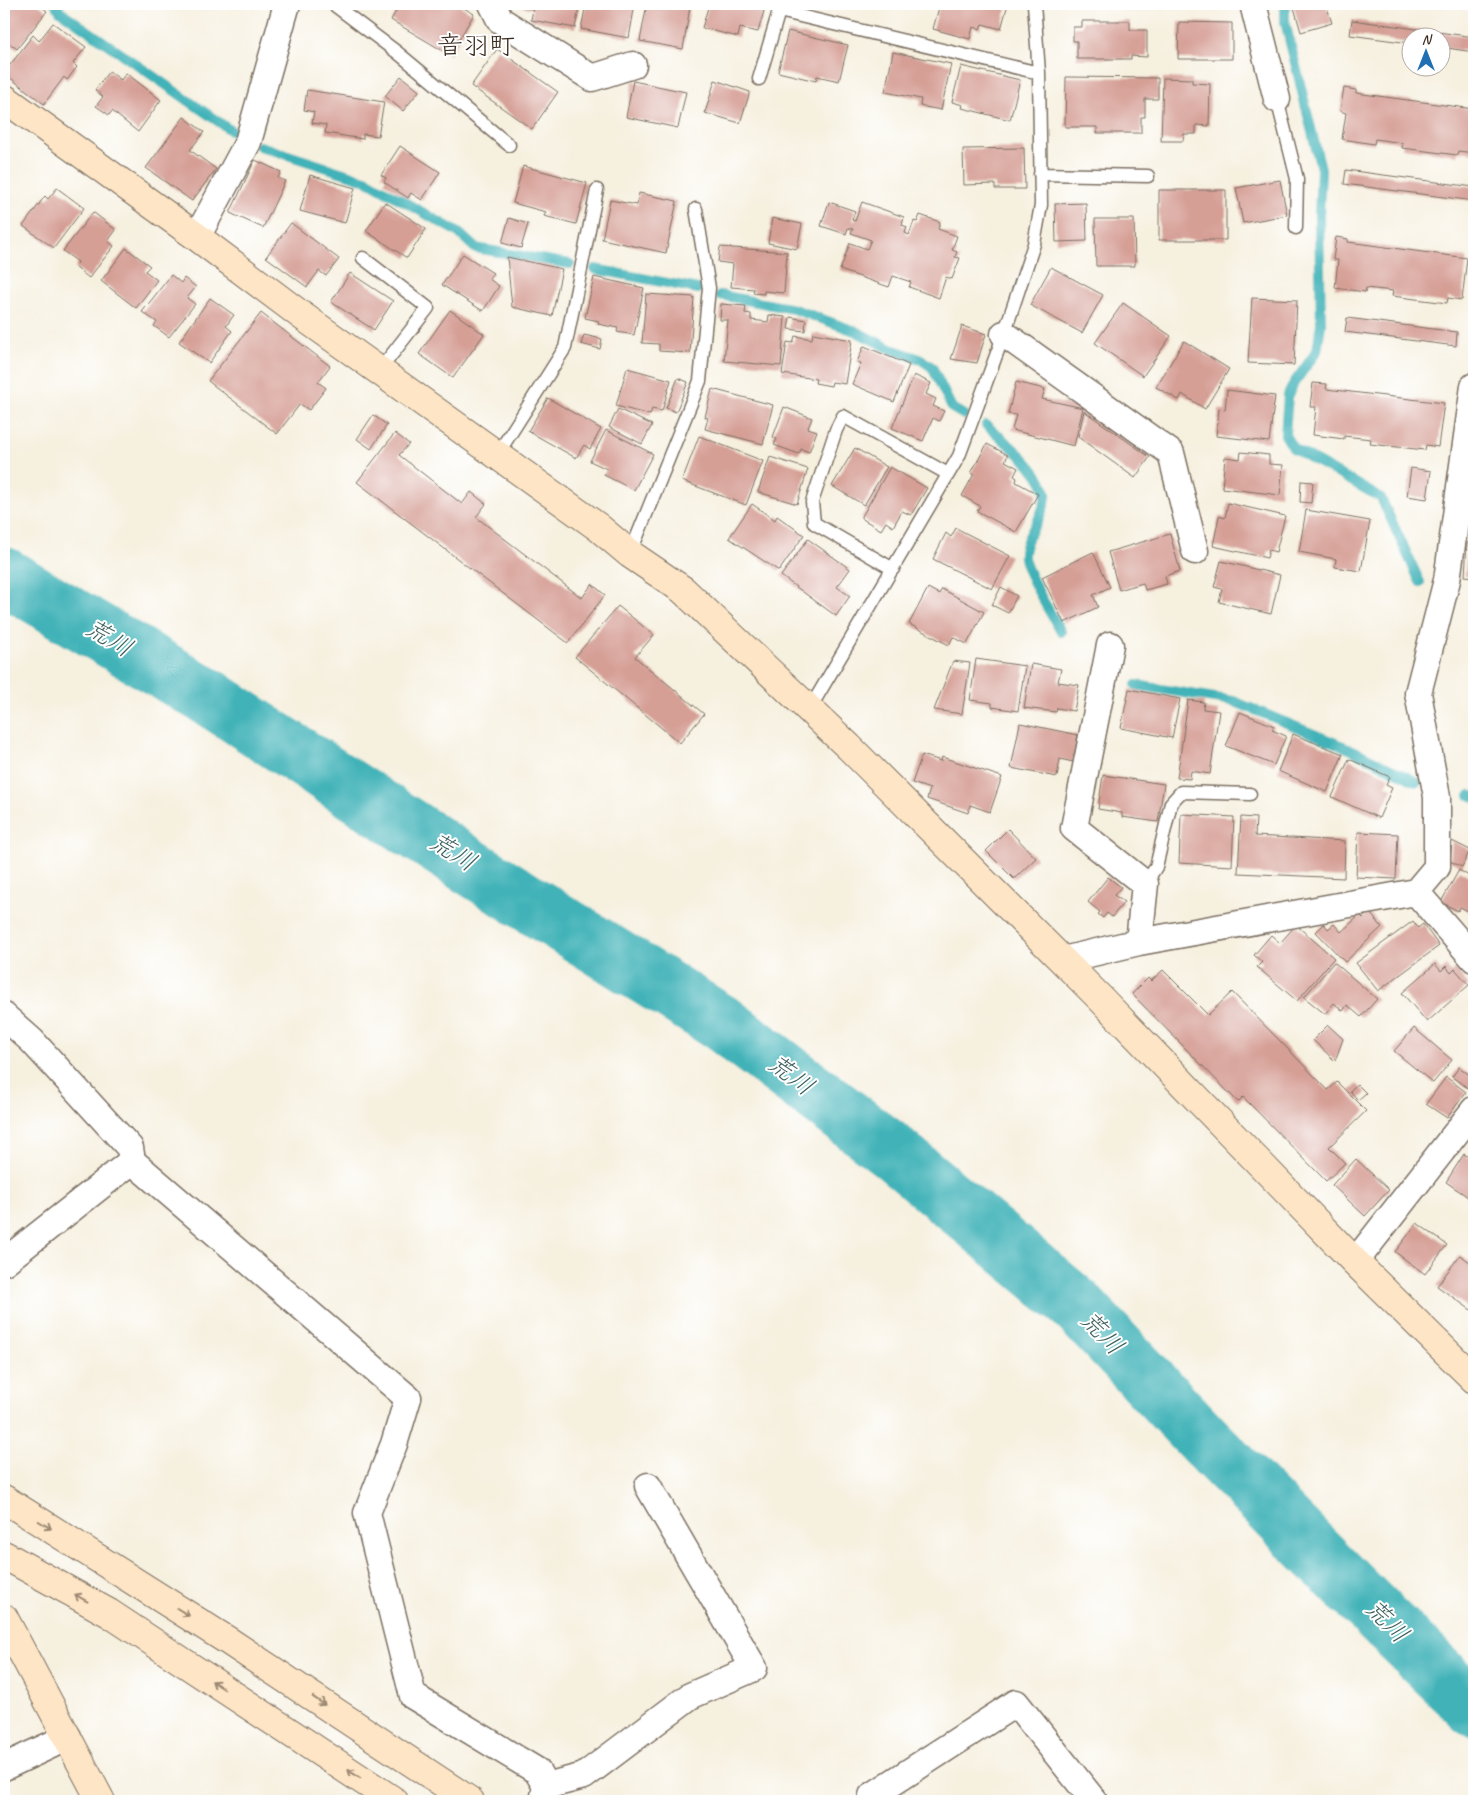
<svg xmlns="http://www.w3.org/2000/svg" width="1478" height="1805" font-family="Caveat,'Klee One',sans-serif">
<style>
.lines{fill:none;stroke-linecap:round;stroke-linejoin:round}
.stream{stroke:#41b2b8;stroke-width:10}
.river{stroke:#41b2b8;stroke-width:58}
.building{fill:#d59f95}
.lane-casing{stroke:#7c6f62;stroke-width:15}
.street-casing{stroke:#7c6f62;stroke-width:29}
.secondary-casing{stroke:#7c6f62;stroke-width:30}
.lane{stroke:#fff;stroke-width:12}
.street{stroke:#fff;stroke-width:26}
.secondary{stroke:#fde5c5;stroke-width:28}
.oneway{stroke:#9c8872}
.labels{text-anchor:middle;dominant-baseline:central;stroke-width:4;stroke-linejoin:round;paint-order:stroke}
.water-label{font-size:25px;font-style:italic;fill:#3d605c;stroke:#fff}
.quarter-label{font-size:26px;fill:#3b2a1e;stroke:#fff}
</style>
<rect width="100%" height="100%" fill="#fff"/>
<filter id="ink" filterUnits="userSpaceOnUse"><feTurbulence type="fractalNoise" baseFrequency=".02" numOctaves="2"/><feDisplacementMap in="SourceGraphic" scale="10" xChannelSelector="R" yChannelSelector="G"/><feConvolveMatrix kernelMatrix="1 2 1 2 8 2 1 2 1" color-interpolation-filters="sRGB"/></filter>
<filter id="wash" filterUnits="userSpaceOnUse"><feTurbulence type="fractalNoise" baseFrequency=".0096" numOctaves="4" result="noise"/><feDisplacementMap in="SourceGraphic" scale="20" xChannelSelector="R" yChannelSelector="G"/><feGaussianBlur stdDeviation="1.12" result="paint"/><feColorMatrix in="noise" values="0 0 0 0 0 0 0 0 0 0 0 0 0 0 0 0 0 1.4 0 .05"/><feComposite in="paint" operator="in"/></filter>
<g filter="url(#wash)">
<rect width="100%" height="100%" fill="#f6f0df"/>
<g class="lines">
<path class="stream" d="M56,4L60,11L236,134
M1285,4V22L1321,169L1319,217L1321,324L1317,351L1294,383L1288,395L1285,435L1293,448L1381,498L1420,582
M260,146L368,181L459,233L475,248L570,264
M595,269L698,289
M720,295L794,309L855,331L891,349L920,359L932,367L952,408L964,415
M986,425C1004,440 1041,469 1046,493C1047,502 1042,510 1039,518C1033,529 1023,544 1024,557C1026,574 1052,615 1061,632
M1136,685L1233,701L1350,749L1417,782
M1470,795L1474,797"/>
<path class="river" d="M4,576L215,701L469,866L723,1024L892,1151L1075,1304L1204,1440L1383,1620L1474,1707"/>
</g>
<g id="blocks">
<path class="building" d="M4,4H38L47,11L17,49L4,39Z
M400,4H457L474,14L450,55L391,20Z
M524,4H580L575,28L531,20L533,9L523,7Z
M586,4H635L629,38L581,29Z
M647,4H670L690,7L683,49L640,41Z
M709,4H766L758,32L740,28L738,37L702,28Z
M940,4H1008L1001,29L982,24L980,29L973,27L970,39L933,29Z
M1114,4H1167L1166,8L1114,6Z
M1293,4H1326L1332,23L1301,32Z
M1352,20L1474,37V52L1440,47V38H1410V43L1350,35Z
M1082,21H1130V30H1147V57L1131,56V59H1077V41H1073V27H1082Z
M1179,22L1232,23V59H1178Z
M53,23L86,47L73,63L77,67L67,80L64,77L44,104L4,73L33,35L39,41Z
M788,31L848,45L839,81L817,76L816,81L778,72Z
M497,49L558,92L532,129L471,86Z
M893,52L951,64L941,110L920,106L921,99L885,92Z
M961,66L1020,80L1010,120L962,108L963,105L952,102Z
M109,71L121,80L126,73L161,100L138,132L112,111L109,115L96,106L103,97L95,90Z
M401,76L419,91L403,111L385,96Z
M1066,77L1158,78V99H1145V117H1141V133H1097V127H1065Z
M1163,78L1192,79V83L1210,84L1209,126L1196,125V134H1184L1183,141H1161Z
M715,80L750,92L740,123L705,113Z
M633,81L686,92L678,128L626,117Z
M1344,88L1356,90V93L1474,109V153L1458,151L1457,155L1402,148L1403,143L1375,139L1374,144L1342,139L1346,113L1340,111Z
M307,90L384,102L378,136L363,134V139L325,133L326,125L312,123L314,112L304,110Z
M184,117L204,132L190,150L216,169L192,201L146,168Z
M400,146L440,172L422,200L411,193L408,198L384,182L386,178L381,175Z
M1024,148L1025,189H995V184L964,185L963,149Z
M255,160L281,172L278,178L285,181L263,228L230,213Z
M523,166L587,183L576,224L544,216L546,212L513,203Z
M1346,170L1474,187V201L1344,184Z
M310,175L355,188L345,223L300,211Z
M1280,180L1287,215L1243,223L1236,188Z
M57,188L84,208L54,248L23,226L45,196L48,199Z
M1159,190H1226V240H1159Z
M639,193L677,201L666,253L602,239L610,200L637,205Z
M385,202L426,229L407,258L366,231Z
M829,202L855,211L852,220L855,221L862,202L904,217L902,225L907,227L905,233L909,235L914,221L917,222L920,215L940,222L938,229L957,236L952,250L957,252L955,257L960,258L952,279L946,277L939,298L909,287L911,282L893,276L889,287L840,270L850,243L867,249L871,240L851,233L853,229L848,228L846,234L821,226Z
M1086,203L1087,241L1056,242L1055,204Z
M93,212L116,230L108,241L114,246L89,278L75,267L78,262L63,251Z
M509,218L528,224L521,248L502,243Z
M772,218L802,224L797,249L768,243Z
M1095,219H1134L1135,266H1096Z
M291,223L339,259L326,276L319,271L307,287L266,257Z
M1336,237L1348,239V242L1467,258L1462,300L1448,298L1447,303L1392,296L1393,291L1366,288L1365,292L1335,288L1338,260H1333Z
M720,247L787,252L784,293L764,291V294L753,293L754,289L731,287L733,264L718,262Z
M126,248L150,266L145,271L157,280L136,308L101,281Z
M463,254L493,273L489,279L499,286L483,311L442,285Z
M507,257L562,269L552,316L512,307Z
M1051,267L1103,295L1082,333L1030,305Z
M350,273L393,301L374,330L331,302Z
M171,275L181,283L184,278L196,287L187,298L195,304L169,337L154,326L157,322L142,312Z
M594,277L644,288L634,335L617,332L618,328L598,324L599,321L585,318Z
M646,294L694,297L690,353L659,351V344L642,343Z
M210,298L234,315L226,326L232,331L209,363L179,342Z
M1252,298L1297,300L1294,365L1248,363Z
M1123,303L1171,336L1143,376L1095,343Z
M721,304L746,306L745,313L751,314V320L768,322L769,315L785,317L781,366L724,361L728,320H720Z
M450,310L484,334L453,378L419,354Z
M261,313L330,366L318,382L326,388L309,410L300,404L277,434L208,381Z
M790,317L806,320L805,331L788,329Z
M1347,318L1457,332L1456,346L1345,332Z
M962,326L986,334L977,363L951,359Z
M813,333L852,340L845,384L832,382L831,386L815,383L816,379L782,374L787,342L793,343L795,336L812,339Z
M584,335L602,339L600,349L581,344Z
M1184,341L1229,369L1205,409L1182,394L1179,400L1156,387Z
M864,346L909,365L894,402L852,384L861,363L857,362Z
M627,368L671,380L662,411L652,409L650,415L616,406Z
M914,375L931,383L926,394L936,399L933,406L944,411L939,421L933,418L923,441L892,428Z
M678,378L688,382L676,412L666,408Z
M1016,382L1045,389L1042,399L1083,408L1074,446L1012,430L1016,415L1008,414Z
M1313,383L1327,384L1326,389L1444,403L1438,447L1426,445L1425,450L1370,444L1371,439L1344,436V439L1313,435L1316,407H1310Z
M712,389L773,405L763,444L705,429L708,418L705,417Z
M1227,390L1275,396L1269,442L1216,436L1219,409L1225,410Z
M548,398L601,429L590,449L584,445L576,458L528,431Z
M784,407L812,418L808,428L817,431L809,452L801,449L799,454L774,445L777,439L773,437Z
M618,409L652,425L642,444L609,427Z
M1084,411L1150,457L1135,478L1078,437Z
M373,415L387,425L371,449L357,439Z
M606,430L653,454L634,490L604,475L607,469L590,461Z
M395,433L409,444L399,455L462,504L471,492L486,504L476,517L582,598L592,584L605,595L568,643L357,482Z
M699,436L763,461L746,505L682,481Z
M987,444L1008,455L1005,461L1018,468L1014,476L1017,478L1016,482L1038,494L1016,532L977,511L980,506L962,496L974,474L971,473Z
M855,448L887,467L864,505L832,486Z
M1241,452L1269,455V464L1283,465L1280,495L1222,488L1225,457L1240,459Z
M770,457L808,469L797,504L758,492Z
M890,467L927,488L911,515L902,511L893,527L886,522L881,530L861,518Z
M1411,468L1431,471L1427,499L1407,496Z
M1301,481L1313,482L1311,503L1300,502Z
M1473,492H1474V521H1470Z
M1228,503L1285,516L1276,552L1269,550L1267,558L1213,546L1219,516L1225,518Z
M752,504L775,520L777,516L804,535L779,571L729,538Z
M1306,510L1370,521L1361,571L1335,567L1336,559L1299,552Z
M956,528L1010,556L992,589L933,559L946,533L951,537Z
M1170,534L1180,571L1165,576L1167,584L1145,590L1143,583L1119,590L1108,552Z
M808,539L850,569L837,587L850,596L836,616L781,576Z
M1467,543H1474V577L1465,576Z
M1093,552L1110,587L1093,595L1098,607L1064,623L1042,577Z
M1221,561L1280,575L1271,614L1219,602L1222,589L1214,587Z
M1001,587L1017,596L1008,613L992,605Z
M928,588L939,594L942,589L984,612L967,644L953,637L949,645L909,624Z
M618,606L654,635L635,657L704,714L680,743L575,657Z
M976,659L1025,666L1018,711L992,707V703L970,700Z
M953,661L970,663L962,714L934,710Z
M1031,664L1061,669L1058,682L1079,685L1074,711L1057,708L1056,712L1024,708Z
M1129,689L1180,699L1172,738L1121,728Z
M1188,700L1204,702L1203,709L1219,711L1210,774L1191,771L1190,779L1177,778Z
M1240,712L1274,726L1272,730L1286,736L1274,765L1226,746Z
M1020,723L1078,735L1073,762L1060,759L1057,777L1011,768Z
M1293,734L1343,754L1327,792L1278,771Z
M922,755L941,761L942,757L1002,777L990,812L970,805L968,813L927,799L930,789L912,783Z
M1349,759L1390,777L1386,785L1392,788L1379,818L1332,797Z
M1103,775L1164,784L1158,822L1122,817V813L1098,809Z
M1181,814L1234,817L1232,866L1179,863Z
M1241,817L1256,818L1255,836L1345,841L1344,878L1238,873Z
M1008,829L1036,858L1014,879L986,851Z
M1358,832L1398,834L1396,879L1356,877Z
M1452,841L1470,850L1462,867L1450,861Z
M1459,870L1474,879V914L1460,907L1458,911L1441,902Z
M1108,877L1121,887L1114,895L1124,902L1112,917L1107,913L1103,918L1098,914L1100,912L1088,902Z
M1369,912L1382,927L1345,962L1316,932L1324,924L1328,929L1334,924L1341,932L1360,915L1363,918Z
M1413,921L1418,928L1423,924L1439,946L1378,991L1356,963Z
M1296,925L1334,958L1297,1001L1257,967L1262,962L1254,955L1271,935L1280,943Z
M1334,962L1377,999L1361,1017L1347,1005L1343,1011L1334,1003L1325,1014L1304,997Z
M1435,964L1441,971L1446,966L1451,973L1455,969L1469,985L1427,1022L1402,993Z
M1163,970L1208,1015L1232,992L1328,1090L1337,1082L1366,1111L1329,1147L1345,1163L1326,1181L1243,1097L1238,1102L1132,994L1148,978L1151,981Z
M1328,1025L1343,1039L1335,1061L1313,1040Z
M1414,1028L1452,1060L1433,1083L1394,1051Z
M1459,1067L1474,1078L1468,1088L1452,1077Z
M1446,1077L1466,1092L1447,1118L1426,1104Z
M1357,1084L1366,1093L1358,1100L1350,1091Z
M1464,1154L1474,1161V1201L1446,1182Z
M1356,1159L1389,1190L1365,1216L1332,1185Z
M1417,1223L1447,1245L1425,1274L1395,1252Z
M1460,1255L1474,1265V1305L1471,1310L1437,1286Z"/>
</g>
</g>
<g filter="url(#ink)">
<use href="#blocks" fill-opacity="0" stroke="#7c6f62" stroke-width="1"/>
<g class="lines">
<defs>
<path id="lane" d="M333,4L398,53L509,145
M759,79L779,11L1039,73
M1277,99L1297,179L1296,228
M1040,174L1148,176
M363,258L428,308L379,371
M497,455L565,348L597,190
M630,554L700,381L709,288L696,209
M893,569L814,523L812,502L836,430L843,416L948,474
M809,710L959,456L1004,334L1034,244L1041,205L1039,73L1034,4
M1145,884L1156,867L1171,803L1181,792L1250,794"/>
<path id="street" d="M492,4L500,20L592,78L633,65
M1253,4L1277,99
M197,237L248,142L287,4
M1004,334L1171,453L1195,551
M1474,386L1447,580L1418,693L1437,797V867L1416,892L1474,959
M1110,645L1074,828L1145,884L1139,942
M1063,960L1139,942L1416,892
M4,1016L32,1041L130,1148L132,1161
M4,1262L132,1161L408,1398L394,1444L367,1513L413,1696L537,1771L546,1786L543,1801
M1355,1262L1474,1110
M4,1767L68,1737
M546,1786L584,1776L690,1696L754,1668L648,1486
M872,1796L1016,1703L1094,1801"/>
<path id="secondary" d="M4,98L197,237L301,315L598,527L630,554L683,590L849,747L1101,999L1355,1262L1474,1379
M4,1499L230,1642L470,1801
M4,1555L109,1613L394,1801
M4,1618L101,1801"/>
</defs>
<use href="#lane" class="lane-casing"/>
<use href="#street" class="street-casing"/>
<use href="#secondary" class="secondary-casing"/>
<use href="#lane" class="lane"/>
<use href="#street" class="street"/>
<use href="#secondary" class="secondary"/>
</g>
<defs><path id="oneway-shaft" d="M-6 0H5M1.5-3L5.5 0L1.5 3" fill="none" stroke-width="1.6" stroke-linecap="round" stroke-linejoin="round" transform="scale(1.25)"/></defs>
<g class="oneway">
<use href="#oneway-shaft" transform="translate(45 1525) rotate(32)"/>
<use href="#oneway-shaft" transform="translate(81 1598) rotate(-151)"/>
<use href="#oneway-shaft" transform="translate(183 1612) rotate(32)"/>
<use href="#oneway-shaft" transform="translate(218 1685) rotate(-147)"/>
<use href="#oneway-shaft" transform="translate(319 1701) rotate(34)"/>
<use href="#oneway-shaft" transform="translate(354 1774) rotate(-147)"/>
</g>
</g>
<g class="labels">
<g class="water-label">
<text transform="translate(109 638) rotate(31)">荒川</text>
<text transform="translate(453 852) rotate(32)">荒川</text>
<text transform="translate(791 1075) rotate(37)">荒川</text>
<text transform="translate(1102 1333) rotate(46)">荒川</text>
<text transform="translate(1387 1621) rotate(45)">荒川</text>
</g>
<g class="quarter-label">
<text x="476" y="45">音羽町</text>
</g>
</g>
<rect width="1478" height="1805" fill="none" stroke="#fff" stroke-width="20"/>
<g transform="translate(1426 52)"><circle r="24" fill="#ffffff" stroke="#b1aaa5"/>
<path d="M0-4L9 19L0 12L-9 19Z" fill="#1f6fb2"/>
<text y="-8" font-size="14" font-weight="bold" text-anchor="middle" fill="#3b2a1e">N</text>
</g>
</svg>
